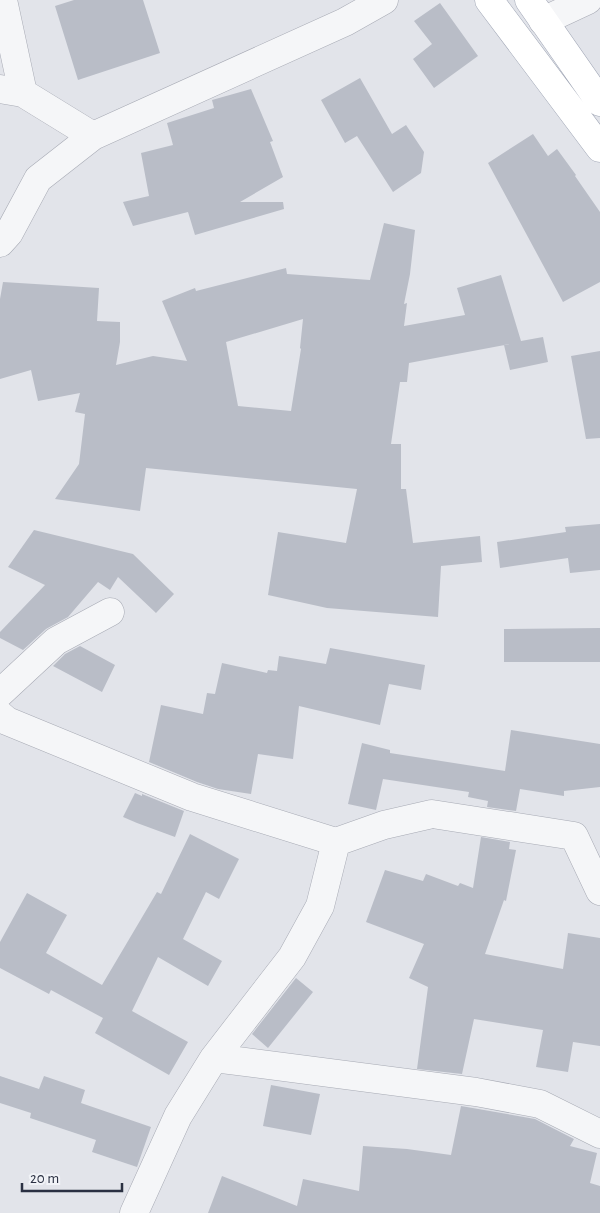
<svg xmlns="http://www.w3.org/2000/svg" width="600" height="1213" font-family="'Alegreya Sans',sans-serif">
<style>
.building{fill:#b9bdc7;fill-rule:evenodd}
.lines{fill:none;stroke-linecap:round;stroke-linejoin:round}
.minor-casing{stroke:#a7aab4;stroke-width:29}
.major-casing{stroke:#a1a7b6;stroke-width:29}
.minor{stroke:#f5f6f8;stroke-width:28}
.major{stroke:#fff;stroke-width:28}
</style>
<rect width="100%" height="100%" fill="#e2e4ea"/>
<path class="building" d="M74,0H143L160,53L78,80L55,6Z
M440,3L478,56L434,88L413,59L432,44L414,21Z
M360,78L392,134L406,125L424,152L421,173L393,192L357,136L345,143L321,100Z
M251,89L273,141L270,142L283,177L240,202H283L284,209L195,235L188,212L133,226L123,202L149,196L141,153L173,145L167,123L214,108L212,100Z
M533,134L548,156L557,149L576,175L575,176L600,212V282L563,302L488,163Z
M384,223L415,230L410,274L404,304L407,303L404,326L465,315L457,288L501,275L521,341L543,337L548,362L510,370L504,345L515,343L409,363L407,382H400L391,444H401V489H406L413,543L480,536L482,562L441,566L438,617L327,608L268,595L278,532L346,543L357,489L146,468L140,511L55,499L79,464L85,414L75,412L80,393L38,401L31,370L0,379V299L3,282L99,288L97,321L120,322V342L116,365L153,356L187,361L162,301L195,288L196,291L286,268L287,274L370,280ZM303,319L300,348L301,349L291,411L238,406L226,342Z
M600,351V438L586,439L571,356Z
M600,524V570L570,573L568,558L500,568L497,542L566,532L565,527Z
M34,530L133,554L174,594L156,613L118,577L110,590L98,582L68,617L46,629L23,650L0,638V632L45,585L8,567Z
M600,628V662H504V629Z
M80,646L115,665L102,692L53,666L65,654Z
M330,648L425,665L421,690L389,684L380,725L299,706L293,759L258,754L251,794L218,789L197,782L149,762L161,705L203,714L207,693L215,694L222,663L267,673L268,670L277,671L279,656L326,664Z
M511,730L600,744V787L564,791V796L520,789L516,811L487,807L488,801L468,797L469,792L383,779L376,810L348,804L362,743L390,750V753L505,771Z
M135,793L142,796V794L184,811L175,837L137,823L123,817Z
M190,834L239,859L219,899L206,892L183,939L222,961L208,986L158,957L132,1011L188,1042L169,1075L95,1033L103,1018L51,990L49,994L0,968V942L27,893L67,915L46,953L102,985L157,892L161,894Z
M481,837L510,842L509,849L516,850L506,901L504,900L485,954L563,969L568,933L600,938V1046L573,1042L568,1072L536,1067L543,1030L474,1019L462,1074L417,1069L428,987L409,978L424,944L366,922L385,870L423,881L426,874L458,886L460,883L473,888Z
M296,978L313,992L268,1048L252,1034Z
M0,1076L39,1089L44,1076L85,1090L81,1103L151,1127L137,1167L92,1152L96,1140L30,1118L31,1113L0,1103Z
M271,1085L320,1094L311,1135L263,1126Z
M461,1106L535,1119L574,1139L570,1146L597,1153L590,1183L600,1186V1213H208L222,1176L297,1206L303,1179L359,1191L363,1146L407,1149L451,1155Z"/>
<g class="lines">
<defs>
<path id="minor" d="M3,0L23,93
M543,21L588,0
M0,89L23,93L93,136
M0,243L9,233L38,179L93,136L345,22L384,0
M0,693L56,641L110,612
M0,715L7,721L192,797L336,842L320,906L292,957L214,1058L178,1116L134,1213
M336,842L384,825L432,814L574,836L600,891
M214,1058L476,1092L540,1104L600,1134"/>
<path id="major" d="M489,0L600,148
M529,0L600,102"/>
</defs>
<use href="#minor" class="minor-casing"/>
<use href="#major" class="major-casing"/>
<use href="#minor" class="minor"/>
<use href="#major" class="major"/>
</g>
<path d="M22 1183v8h100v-8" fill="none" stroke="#2a3042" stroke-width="2.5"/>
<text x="30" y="1183" font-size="15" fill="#2a3042" stroke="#f1f3f7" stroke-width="4" paint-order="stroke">20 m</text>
</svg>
